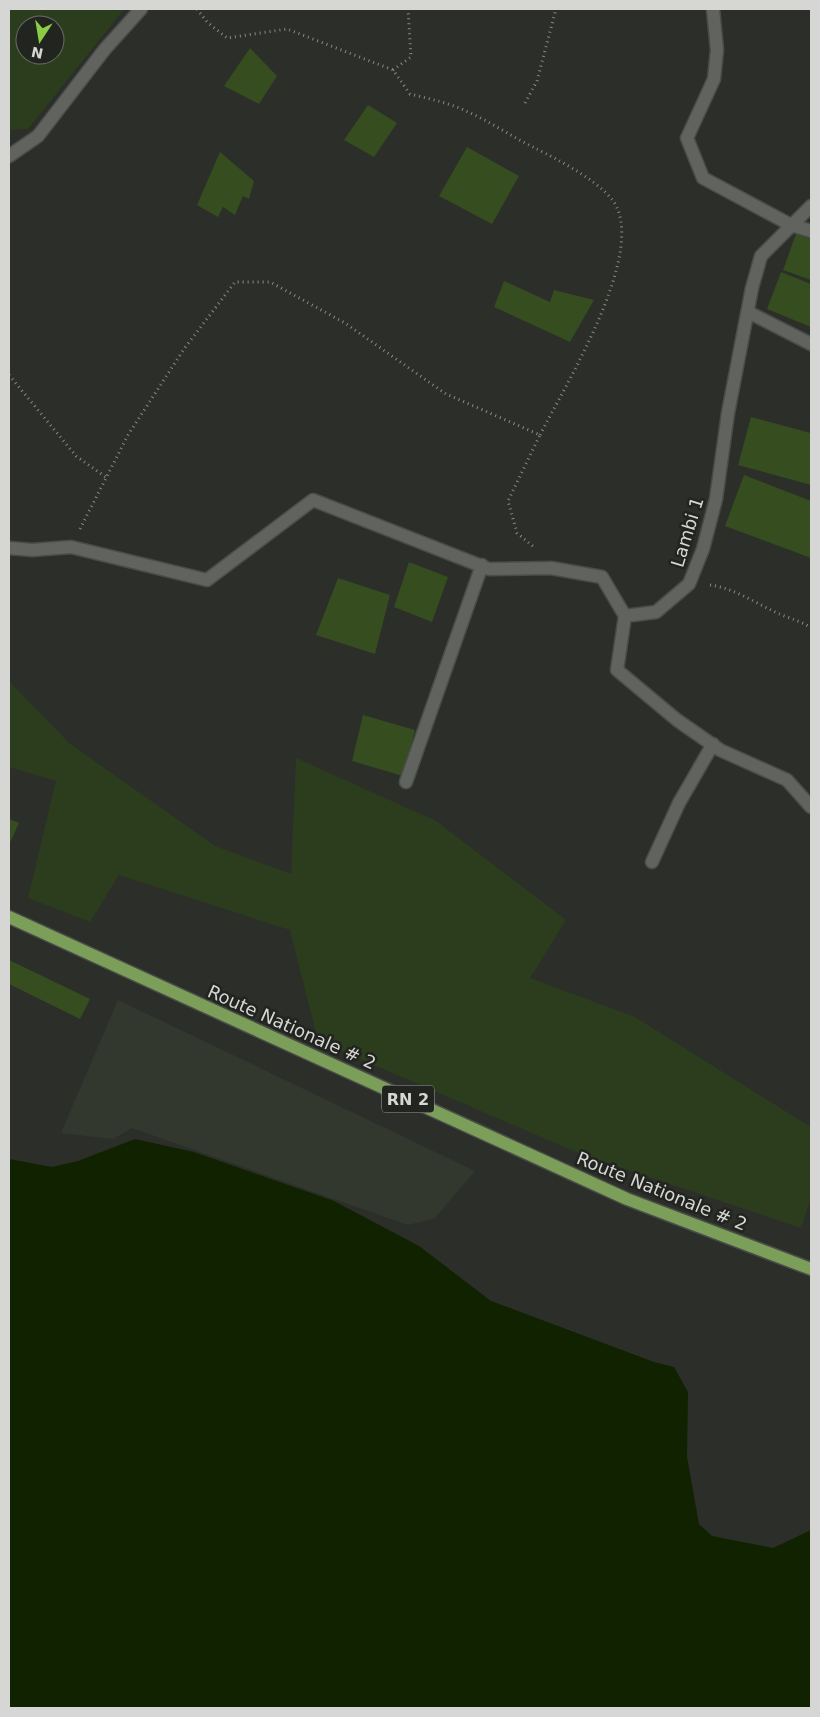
<svg xmlns="http://www.w3.org/2000/svg" width="820" height="1717" font-family="'DejaVu Sans',sans-serif">
<style>
.built{fill:#33382f}
.green{fill:#2c3d1d;fill-rule:evenodd}
.water{fill:#112201}
.building{fill:#354d1f}
.lines{fill:none;stroke-linecap:round;stroke-linejoin:round}
.street-casing{stroke:#4a4c49;stroke-width:15}
.primary-casing{stroke:#4a4c49;stroke-width:15}
.path{stroke:#898a87;stroke-width:3;stroke-dasharray:1 4;stroke-linecap:butt}
.street{stroke:#60635e;stroke-width:12}
.primary{stroke:#7b9f59;stroke-width:12}
.labels{text-anchor:middle;dominant-baseline:central;stroke-width:5;stroke-linejoin:round;paint-order:stroke}
.shield{fill:#222420;stroke:#a0a19f;stroke-width:1}
.shield-label{font-size:16px;font-weight:bold;fill:#d6d7d5}
.street-label{font-size:18px;fill:#d6d7d5;stroke:#222420}
</style>
<rect width="100%" height="100%" fill="#2c2e2a"/>
<path class="built" d="M118,1000L475,1171L435,1218L408,1225L132,1128L113,1139L61,1133Z"/>
<path class="green" d="M9,9H124L28,129L9,130ZM25,25H55V55H25Z
M9,681L69,743L215,846L291,874L296,758L436,821L566,920L530,978L635,1017L811,1127V1197L801,1228L583,1155L318,1041L290,930L119,875L90,922L28,898L56,781L9,767Z"/>
<path class="water" d="M135,1139L194,1152L334,1201L419,1246L491,1301L654,1362L674,1367L688,1392L687,1457L699,1524L712,1536L773,1548L811,1530V1708H9V1159L52,1167L78,1161Z"/>
<path class="building" d="M250,48L277,76L259,104L224,86Z
M368,105L397,123L374,157L344,140Z
M467,147L519,176L492,224L439,196Z
M220,152L254,181L249,199L243,196L235,215L223,207L218,217L197,205Z
M796,234L811,239V280L783,270Z
M781,272L811,284V327L767,309Z
M504,281L550,302L554,290L594,300L570,342L494,307Z
M751,417L811,433V485L738,465Z
M744,475L811,501V558L725,526Z
M409,562L448,577L432,622L394,607Z
M338,578L390,595L375,654L316,635Z
M363,715L415,730L403,776L352,761Z
M9,819L19,823L9,845Z
M9,960L90,999L80,1019L9,984Z"/>
<g class="lines">
<defs>
<path id="street" d="M713,9L717,50L714,79L687,138L703,178L791,225L811,231
M9,156L38,136L105,49L141,9
M811,206L761,256L752,288L728,413L716,499L703,549L689,584L656,612L625,616L617,670L677,720L720,750L787,780L811,807
M748,312L811,344
M9,548L32,550L71,547L207,580L313,500L489,569L551,568L602,577L625,616
M406,782L482,565
M652,862L679,803L713,744"/>
<path id="primary" d="M9,917L627,1199L811,1269"/>
</defs>
<use href="#street" class="street-casing"/>
<use href="#primary" class="primary-casing"/>
<path class="path" d="M197,9L207,22L227,38L287,29L393,70L410,94C430,99 450,103 468,112C491,122 512,137 535,148C558,160 609,185 618,210C639,266 566,384 540,435
M393,70L411,57L408,9
M525,103L537,81L556,9
M9,375L76,456L107,478
M80,529L128,435L184,349L235,282H270L345,323L446,394L540,435L508,501L517,533L535,548
M710,585C733,588 754,602 775,612C787,618 800,620 811,628"/>
<use href="#street" class="street"/>
<use href="#primary" class="primary"/>
</g>
<g class="labels">
<rect class="shield" x="382" y="1085.5" width="52" height="27" rx="4"/>
<g class="shield-label">
<text x="408" y="1099">RN 2</text>
</g>
<g class="street-label">
<text transform="translate(687 532) rotate(-73)">Lambi 1</text>
<text transform="translate(292 1027) rotate(24)">Route Nationale # 2</text>
<text transform="translate(662 1191) rotate(22)">Route Nationale # 2</text>
</g>
</g>
<rect width="820" height="1717" fill="none" stroke="#d6d7d5" stroke-width="20"/>
<g transform="translate(40 40) rotate(192)"><circle r="24" fill="#222420" stroke="#6a6c68"/>
<path d="M0-4L9 19L0 12L-9 19Z" fill="#8bce46"/>
<text y="-8" font-size="14" font-weight="bold" text-anchor="middle" fill="#d6d7d5">N</text>
</g>
</svg>
